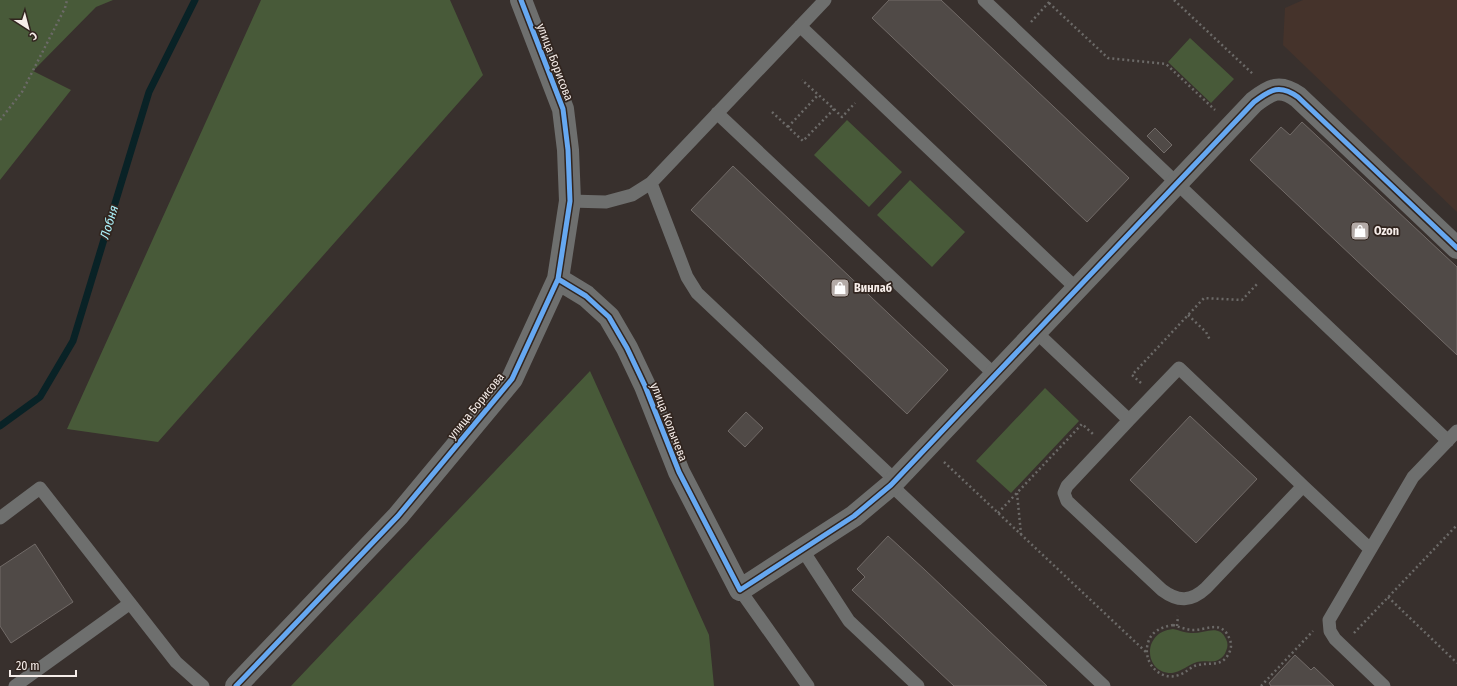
<svg xmlns="http://www.w3.org/2000/svg" width="1457" height="686" font-family="'Fira Sans Condensed',sans-serif">
<style>
.built{fill:#45332b}
.green{fill:#485a39}
.lines{fill:none;stroke-linecap:round;stroke-linejoin:round}
.stream{stroke:#092226;stroke-width:7}
.building{fill:#504a47;stroke:#726b68}
.path{stroke:#6c6a68;stroke-width:2.5;stroke-dasharray:2 3;stroke-linecap:butt}
.service{stroke:#6e6f6e;stroke-width:13}
.minor{stroke:#6e6f6e;stroke-width:22}
.cycleway-casing{stroke:#31251f;stroke-width:8}
.cycleway{stroke:#66a8f1;stroke-width:5}
.labels{text-anchor:middle;dominant-baseline:central;stroke-width:3.5;stroke-linejoin:round;paint-order:stroke}
.street-label{font-size:12px;fill:#f6ede9;stroke:#31251f}
.poi-label{font-size:12px;font-weight:bold;fill:#f6ede9;stroke:#31251f;text-anchor:start}
.water-label{font-size:13px;font-style:italic;fill:#acf2fb;stroke:#31251f}
</style>
<rect width="100%" height="100%" fill="#38302d"/>
<path class="built" d="M1303,0H1457V212L1283,45L1285,8Z"/>
<path class="green" d="M0,0H113L96,7L33,71L71,90L0,180Z
M261,0H450L483,75L158,442L67,429Z
M1190,38L1234,79L1211,103L1168,62Z
M847,120L902,172L869,207L814,155Z
M910,180L965,232L932,267L877,215Z
M590,371L709,635L714,686H291Z
M1045,388L1079,421L1011,493L976,461Z
M1173,629C1179,630 1185,633 1191,633C1204,634 1219,623 1226,639C1228,643 1228,647 1226,651C1225,655 1222,658 1218,660C1212,663 1204,660 1197,662C1188,665 1181,672 1172,673C1144,674 1141,632 1173,629Z"/>
<g class="lines">
<path class="stream" d="M0,426L40,397L73,341L149,92L195,0"/>
</g>
<path class="building" d="M889,0H941L1129,178L1087,222L872,18Z
M1302,122L1457,267V355L1250,160L1281,127L1290,135Z
M1155,128L1172,145L1164,153L1147,136Z
M733,166L948,370L907,414L691,210Z
M746,412L763,428L745,447L728,431Z
M1190,416L1257,479L1196,543L1130,480Z
M888,536L925,570L1047,686H954L852,590L865,577L857,569Z
M35,544L73,602L11,643L0,626V567Z
M1295,655L1311,670L1314,667L1334,686H1271L1269,683Z"/>
<g class="lines">
<path class="path" d="M1174,0L1254,75
M1049,3L1108,58L1166,64L1215,110
M1031,22L1051,0
M834,109L842,117L855,103
M772,112L803,141L834,109L802,80
M0,120L22,92L65,8L67,0
M788,127L818,95
M1188,315L1206,332L1210,340
M1141,383L1132,375L1204,298L1242,300L1258,283
M944,462L1147,653
M1017,493L1021,534
M998,513L1082,424L1093,434
M1388,597L1457,663
M1173,625C1179,627 1185,629 1191,630C1206,631 1222,618 1230,640C1232,645 1231,650 1228,655C1221,667 1210,662 1198,665C1191,666 1186,673 1179,675C1160,682 1142,662 1148,643C1151,631 1162,627 1173,625Z
M1177,626L1178,616
M1354,633L1457,525
M1261,686L1313,631"/>
<path class="service" d="M984,0L1448,441
M800,26L1077,289
M717,113L995,375
M651,183L687,277L697,293L895,480
M570,201L606,202L632,195L651,183L825,0
M1036,332L1129,420L1067,486L1064,493L1067,501L1162,590C1178,602 1191,602 1206,588L1303,486L1179,368L1129,420
M891,485L1104,686
M1303,486L1370,549
M0,518L40,488L176,662L203,686
M802,549L849,621L918,686
M740,590L808,686
M15,686L129,604
M1384,686L1335,639L1330,631L1329,620L1413,477L1457,431"/>
<path class="minor" d="M558,279L586,296L609,317L627,348L645,386L679,472L740,590L854,516L891,485L1254,102C1271,89 1280,84 1298,97L1457,248
M236,686L398,516L512,379L558,279L570,201L568,150L563,109L521,0"/>
<defs>
<path id="cycleway" d="M558,279L586,296L609,317L627,348L645,386L679,472L740,590L854,516L891,485L1254,102C1271,89 1280,84 1298,97L1457,248
M236,686L398,516L512,379L558,279L570,201L568,150L563,109L521,0"/>
</defs>
<use href="#cycleway" class="cycleway-casing"/>
<use href="#cycleway" class="cycleway"/>
</g>
<defs>
<symbol id="shop-square" viewBox="-11 -11 22 22"><rect x="-9" y="-9" width="18" height="18" rx="4" fill="#b4aba7" stroke="#31251f"/><path d="M-5-2.5h2.3a2.7 3.5 0 0 1 5.4 0H5L5.5 6h-11ZM-1.5-2.5h3a1.5 2.3 0 0 0-3 0Z" fill="#fff"/></symbol>
</defs>
<g fill-rule="evenodd">
<use href="#shop-square" x="1349" y="220" width="22" height="22"/>
<use href="#shop-square" x="829" y="277" width="22" height="22"/>
</g>
<g class="labels">
<g class="street-label">
<text transform="translate(555 62) rotate(69)">улица Борисова</text>
<text transform="translate(476 406) rotate(-51)">улица Борисова</text>
<text transform="translate(669 422) rotate(69)">улица Колычева</text>
</g>
<g class="poi-label">
<text x="1374" y="231">Ozon</text>
<text x="854" y="288">Винлаб</text>
</g>
<g class="water-label">
<text transform="translate(109 222) rotate(-73)">Лобня</text>
</g>
</g>
<g transform="translate(28 28) rotate(144)" stroke="#31251f" stroke-width="3" paint-order="stroke">
<path d="M0-3L7 15L0 10L-7 15Z" fill="#f6ede9"/>
<text y="-6" font-size="11" font-weight="bold" text-anchor="middle" fill="#f6ede9">С</text>
</g>
<path d="M10 670v6h66v-6" fill="none" stroke="#f6ede9" stroke-width="2"/>
<text x="16" y="670" font-size="12" fill="#f6ede9" stroke="#31251f" stroke-width="3" paint-order="stroke">20 m</text>
</svg>
